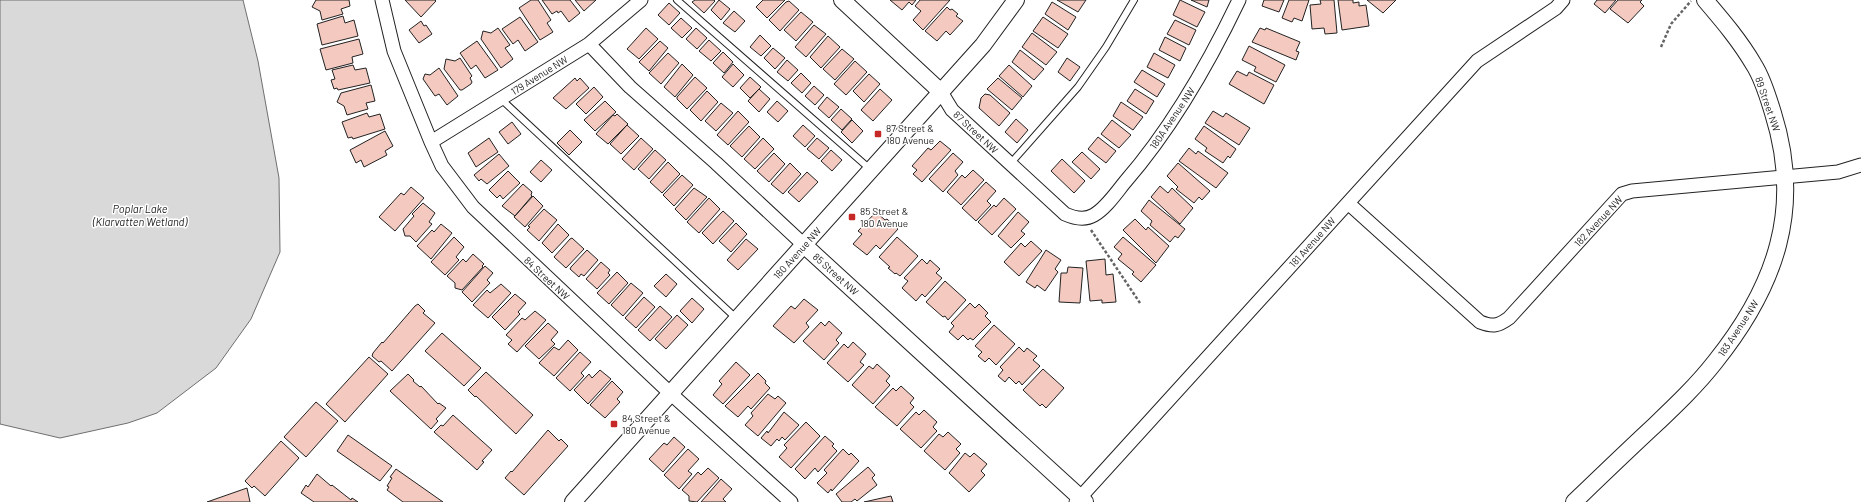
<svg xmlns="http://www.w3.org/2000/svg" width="1861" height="502" font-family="Barlow,sans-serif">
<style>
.water{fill:#d9d9d9;stroke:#6f6f6f}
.building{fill:#f3c9c0;stroke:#222}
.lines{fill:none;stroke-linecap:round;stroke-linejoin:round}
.service-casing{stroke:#222;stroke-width:8}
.minor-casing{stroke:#222;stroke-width:15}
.tertiary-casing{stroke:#222;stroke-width:18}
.path{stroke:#646464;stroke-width:2.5;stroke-dasharray:3 2;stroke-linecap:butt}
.service{stroke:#fff;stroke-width:6}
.minor{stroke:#fff;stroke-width:13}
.tertiary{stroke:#fff;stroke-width:16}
.poi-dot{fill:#c62828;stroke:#fff;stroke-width:1.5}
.labels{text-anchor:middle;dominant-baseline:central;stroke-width:3;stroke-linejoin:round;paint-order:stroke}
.street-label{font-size:10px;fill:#222;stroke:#fff}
.poi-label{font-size:10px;fill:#222;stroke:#fff;text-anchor:start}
.water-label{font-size:11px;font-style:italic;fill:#222;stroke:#fff}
</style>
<rect width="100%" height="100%" fill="#fff"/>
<path class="water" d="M0,0H243L258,61L279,178L280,252L251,319L216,368L157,413L128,423L60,438L0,424Z"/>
<path class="building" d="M316,0H349L350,6L341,9L343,14L322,20L320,11L312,7Z
M405,0H435L436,1L421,17Z
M531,0H538L551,20L547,23L553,32L540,40L519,8Z
M542,0H570L580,13L569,22L561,11L558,13L557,11L552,14Z
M575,0H596L584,11Z
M695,0H714L715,1L704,13L692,2Z
M719,0L730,9L721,20L711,10Z
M763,0H785L767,18L756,7Z
M890,0H916L912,5L909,2L902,10Z
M920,0H950L923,30L913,20L921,11L915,6Z
M1057,0H1086L1078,12Z
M1180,0L1205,12L1197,27L1173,15Z
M1191,0H1209L1207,7Z
M1264,0H1284L1279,12L1262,6Z
M1289,0H1309L1302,21L1294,18L1292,22L1282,18Z
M1320,0H1334L1337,33L1325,34L1324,28L1312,29L1310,5L1321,4Z
M1338,0H1353V3L1359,2V6L1366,5L1369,26L1342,30Z
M1367,0H1396L1383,13Z
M1597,0H1616L1605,13L1594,4Z
M1618,0H1642L1640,2L1644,6L1628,23L1610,9Z
M789,1L799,10L780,31L769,20L786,2Z
M1052,2L1076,17L1068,30L1045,14Z
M669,3L680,13L669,25L658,15Z
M947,7L950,10L952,9L958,14L956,16L963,21L950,35L946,31L937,41L925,31Z
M734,11L745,21L735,32L723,23Z
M801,12L813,22L796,41L784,30Z
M343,16L345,23L354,20L358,36L322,45L317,24Z
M520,17L538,42L525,51L518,40L513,44L502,29Z
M1043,17L1068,34L1058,48L1033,31Z
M681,18L692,28L682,38L671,28Z
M1175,20L1196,30L1189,45L1167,34Z
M421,21L424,26L426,25L432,34L419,43L409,30Z
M814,25L826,34L806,57L795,47Z
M498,28L510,45L505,48L513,59L501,68L481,39L483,31L491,33Z
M646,28L658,39L639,59L627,49Z
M696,28L707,38L697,49L686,39Z
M1260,28L1265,30L1266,28L1300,42L1296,51L1299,52L1296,60L1252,42Z
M1032,33L1057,52L1046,65L1022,47Z
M760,35L771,46L761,56L750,47Z
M828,36L840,47L821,68L810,57Z
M1165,37L1186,48L1180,61L1159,50Z
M359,39L363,54L352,57L353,63L326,70L320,49Z
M709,40L721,51L711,61L699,51Z
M477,41L498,70L485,78L476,65L471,69L460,53Z
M660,41L668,48L649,71L639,62Z
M1249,46L1285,65L1276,82L1254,71L1256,67L1242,60Z
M773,48L785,58L775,69L764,58Z
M842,49L854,59L835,80L823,69Z
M1020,50L1044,69L1034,80L1012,62Z
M723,52L733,62L724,73L713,63Z
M668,53L679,63L661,84L649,73Z
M1154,53L1175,65L1168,78L1147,67Z
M460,58L472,76L470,78L472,82L471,84L462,90H460L444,69L446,59L455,61Z
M1067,58L1080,67L1070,81L1058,72Z
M787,60L798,70L788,81L777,72Z
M855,61L867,72L846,95L834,84Z
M682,64L693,75L675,97L664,87Z
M733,64L744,75L733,87L722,77Z
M353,65L355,70L366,68L370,83L338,90L337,88L334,89L331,80L335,79L332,70Z
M1009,65L1032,86L1023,97L999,76Z
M439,68L458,96L447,105L439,94L435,96L423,79L425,74L430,75Z
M1142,70L1165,84L1157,97L1134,82Z
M1237,71L1247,76L1249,72L1274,85L1264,104L1229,84Z
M801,73L811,83L802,93L791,83Z
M869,74L880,84L864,102L853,91Z
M695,77L707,88L687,109L677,99V97Z
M750,77L761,87L750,98L740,88Z
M575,78L577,81L580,78L589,88L566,109L553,98Z
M998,78L1022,98L1012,110L987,89Z
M371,85L375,101L366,103L368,109L347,115L344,106L337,102L341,93Z
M814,86L824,95L815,105L805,96Z
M594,87L603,97L586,114L576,104Z
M759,89L770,99L759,112L748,101Z
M880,89L892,100L873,121L861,110Z
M1135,89L1154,101L1146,114L1127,101Z
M707,91L718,102L701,121L690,110Z
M985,94L990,95L1010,113L999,126L979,108L981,98Z
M827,97L839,107L829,118L818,108Z
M605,101L616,112L595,131L584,120Z
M777,101L788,111L778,122L767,112Z
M1121,102L1143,117L1133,130L1113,116Z
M721,103L733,113L716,131L705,121Z
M841,109L852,119L842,130L831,120Z
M738,111L749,122L728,145L717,135Z
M1213,111L1223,117L1226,113L1250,128L1239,145L1205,123Z
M367,113L369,117L380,114L385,129L353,139L352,137L348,138L342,122Z
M617,114L628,124L608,144L596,134L613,115L615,116Z
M1016,119L1028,130L1017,143L1005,132Z
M852,120L863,131L852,143L841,132Z
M1112,120L1131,135L1119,148L1101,134Z
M512,122L521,134L508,144L499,132Z
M627,125L639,136L621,154L610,144Z
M803,125L815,136L805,147L793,136Z
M749,126L760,137L742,157L730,146Z
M1204,126L1236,149L1230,158L1228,156L1223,163L1205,151L1207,148L1195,139Z
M570,130L582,142L569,155L557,143Z
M385,131L393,146L385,151L387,155L364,167L361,160L356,163L350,150Z
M1098,137L1116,151L1106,163L1088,149Z
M489,138L498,152L476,167L468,153Z
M641,138L653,149L634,170L622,159Z
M763,138L774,149L755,169L744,159Z
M817,138L829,148L819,159L807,149Z
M940,141L951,150L922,182L913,174L917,170L912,166L928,148L931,150Z
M1189,148L1196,154L1198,151L1228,173L1216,188L1179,161Z
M655,150L666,160L649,179L638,169Z
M831,150L842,160L832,171L821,161Z
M1082,152L1100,169L1091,179L1072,162Z
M774,153L785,164L769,182L757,171Z
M953,153L963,162L955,171L958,175L943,192L929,179Z
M499,154L509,166L487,184L481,179L479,181L474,175Z
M1062,159L1085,181L1074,193L1051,171Z
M541,160L552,170L541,182L530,172Z
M668,162L680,174L662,193L650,182Z
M790,163L801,174L783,194L771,184Z
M1178,163L1210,191L1202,200L1199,197L1194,203L1176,189L1178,187L1167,176Z
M973,170L984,180L961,205L947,192L962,175L965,178Z
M508,171L520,183L503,199L500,195L497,198L489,190Z
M807,172L818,182L799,202L788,192Z
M682,175L693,185L674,206L663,195Z
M986,182L996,191L987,201L991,205L976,221L962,208Z
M523,184L532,192L531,195L532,196L515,216L502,206Z
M1160,186L1168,193L1172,188L1193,208L1180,224L1151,197Z
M411,187L424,198L395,231L379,217L401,193L404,195Z
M694,188L707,197L686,220L675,209Z
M533,196L543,206L525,227L514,217Z
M709,198L720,209L699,233L687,222Z
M1004,198L1016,209L992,235L978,222L994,205L996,207Z
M1149,200L1185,229L1178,238L1175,236L1170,242L1150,225L1152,221L1141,211Z
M423,203L435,213L429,222L432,224L416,242L410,236H405L403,229L414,216L412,214Z
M544,209L557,220L539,241L527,230L530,227L528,226Z
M723,211L734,221L713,244L702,233Z
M876,212L885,220L887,219L898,229L880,249L876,245L867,255L853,244L862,234L858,231Z
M1018,212L1029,222L1021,231L1025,234L1011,248L998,236Z
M1135,219L1146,230L1148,227L1169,246L1156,263L1123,230Z
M736,223L747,234L731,252L719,241Z
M441,224L452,233L431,259L417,246L432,230L434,232Z
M558,224L569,235L552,253L542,243Z
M454,237L464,247L456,257L459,260L445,275L431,262Z
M897,237L918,256L900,276L896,273L895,274L888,268L890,267L879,257Z
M1123,237L1156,265L1141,282L1132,274L1134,272L1118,259L1122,254L1114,247Z
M572,238L584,249L566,268L554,257L570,239Z
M746,239L758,249L738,270L727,260Z
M1031,241L1042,251L1019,276L1004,262L1021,243L1025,247Z
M587,250L598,260L584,276L581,274L579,277L570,269L571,267Z
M1046,250L1061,260L1055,269L1058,272L1045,291L1037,285L1035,288L1026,282Z
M473,254L484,264L482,266L483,267L462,290L455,288V283L447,276L463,259L466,262Z
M922,259L927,264L930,260L940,269L936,273L942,278L925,297L922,294L916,301L902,288L908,281L904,278Z
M1105,259L1106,275L1113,274L1116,302L1102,303V300L1090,301L1086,261Z
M601,262L610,270L608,273L610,275L597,289L586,279Z
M485,266L493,273L487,280L490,283L472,302L462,292Z
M1068,267L1083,268L1080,303L1059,302L1061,273H1067Z
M617,272L628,283L609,304L597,293Z
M666,274L677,284L666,297L654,286Z
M945,281L966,300L948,320L945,316L943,317L926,302Z
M631,283L643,293L623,316L611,305Z
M501,284L511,293L488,318L473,305L487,290L490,293Z
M515,294L526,303L518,312L520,314L505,330L492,317Z
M644,297L655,307L636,328L625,318Z
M692,298L704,309L692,323L680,311Z
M804,299L818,310L806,323L809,327L794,343L773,326L791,306L795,309Z
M970,303L975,308L979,304L988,313L985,316L991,322L973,340L970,338L968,340L963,335L958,340L949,332L954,326L951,323Z
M418,304L425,311L423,313L435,323L392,371L381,361L379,362L372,356L373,353L382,342L383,343L415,306Z
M660,306L672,317L650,341L638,330Z
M535,311L546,320L517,352L508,344L512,340L506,335L522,318L525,320Z
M677,315L688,325L666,349L655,339Z
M829,321L842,333L836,340L839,343L824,360L803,341L821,322L825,326Z
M548,323L558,332L551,340L555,344L539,359L525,346Z
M994,325L1015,344L996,365L989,358L985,362L978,356L982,352L975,346Z
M442,333L481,368L464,386L425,351Z
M568,340L578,350L554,376L539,363L554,347L559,350Z
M853,342L866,354L860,362L864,365L848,382L827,363L844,344L848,348Z
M1019,347L1024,352L1027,348L1037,356L1033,360L1040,366L1022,385L1019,381L1016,384L1009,377L1005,382L998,376L1003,370L1000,367Z
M580,352L591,362L581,373L584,376L570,391L556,378Z
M369,357L388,374L345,422L326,404Z
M736,362L750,375L723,404L713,395L722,384L719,381Z
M877,364L890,376L886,381L890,385L873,404L852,385L869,366L873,369Z
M1043,369L1064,388L1046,408L1042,404L1040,406L1023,390Z
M600,370L611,379L588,404L574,390L589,374L592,378Z
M486,372L533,415L516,434L476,396L475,397L468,390Z
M758,373L766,381L765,383L770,388L751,409L748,406L738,417L725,406Z
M408,374L414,380L413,381L420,387L421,386L438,404L439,403L446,408L436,419L438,421L431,429L390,391Z
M612,381L623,392L617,399L620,402L605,418L590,405Z
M901,386L914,398L910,403L914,407L897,426L875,407L893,388L896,391Z
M768,394L775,399L778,396L786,403L758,436L745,425L753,416L751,413Z
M316,402L338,421L306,457L284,437Z
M924,410L937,422L933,427L937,431L921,448L900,429L916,412L919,415Z
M784,412L799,425L785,440L782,437L779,441L777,439L771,446L761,438L767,431L768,433Z
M453,415L492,450L482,461L484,462L477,470L434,432L441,425L443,426Z
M806,422L820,436L791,468L779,457L787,448L784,445Z
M548,430L559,441L561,439L568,446L524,495L505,478L511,471L512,472Z
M948,432L961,444L956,449L960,453L945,470L924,451L939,434L943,437Z
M348,435L392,466L380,481L337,451Z
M825,436L834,444L832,446L837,451L818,472L815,468L805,479L795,469Z
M674,437L685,447L663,472L649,459L664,443L667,445Z
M281,441L299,458L265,496L254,486L252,488L245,481Z
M688,449L699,459L688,471L692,474L679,489L664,475Z
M843,449L849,455L851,453L859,461L832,491L831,489L828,493L817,483L827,473L824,470Z
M965,453L970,457L974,453L987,464L981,471L985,475L969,492L949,473Z
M868,467L875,475L872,478L877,485L857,501L855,499L851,502H842L836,494Z
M708,468L719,478L697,502L689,501V496L682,490L698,472L701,475Z
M396,469L443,502H403L387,490L389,487L387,486L392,478L390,477Z
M317,474L331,486L332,485L351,500L352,498L358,502H314L301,493L306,485L308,487Z
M721,479L732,489L723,499L726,502H701Z
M247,488L250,502H207Z
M891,496L893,502H864Z"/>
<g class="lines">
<defs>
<path id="service" d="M677,0L870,169
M501,99L737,319
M1010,164L1078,87L1106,47L1134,0"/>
<path id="minor" d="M382,0L394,51L431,142L442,166L473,207L670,393L791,502
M589,44L630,87L716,163L804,245
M941,92L952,110L1065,214C1074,218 1084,221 1094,215C1106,208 1116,193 1125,182C1172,128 1208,65 1239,0
M431,142L589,44L641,0
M1348,203L1480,322C1493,327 1498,326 1509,318L1622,194L1632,191L1838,172L1861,165
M1076,502L1477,61L1556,8L1563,0"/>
<path id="tertiary" d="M842,0L941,92
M804,245L1085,502
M573,502L983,45L1016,0
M1574,502C1601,476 1628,450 1655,425C1676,405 1697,385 1715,362C1776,286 1803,208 1773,113C1768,97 1763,79 1754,65C1740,41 1723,21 1705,0"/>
</defs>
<use href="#service" class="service-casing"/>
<use href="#minor" class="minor-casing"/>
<use href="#tertiary" class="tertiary-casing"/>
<path class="path" d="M1661,47L1671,24L1691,1
M1091,230L1140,303"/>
<use href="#service" class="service"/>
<use href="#minor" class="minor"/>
<use href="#tertiary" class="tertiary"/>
</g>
<g class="poi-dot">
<rect x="874" y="130" width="8" height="8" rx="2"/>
<rect x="848" y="213" width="8" height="8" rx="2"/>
<rect x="610" y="420" width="8" height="8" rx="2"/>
</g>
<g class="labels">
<g class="street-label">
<text transform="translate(539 75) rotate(-32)">179 Avenue NW</text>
<text transform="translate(1768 104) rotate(71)">89 Street NW</text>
<text transform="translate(1172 118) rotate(-56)">180A Avenue NW</text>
<text transform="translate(976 132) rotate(43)">87 Street NW</text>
<text transform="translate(1598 221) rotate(-47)">182 Avenue NW</text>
<text transform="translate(1312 242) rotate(-48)">181 Avenue NW</text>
<text transform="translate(797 253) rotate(-48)">180 Avenue NW</text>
<text transform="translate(836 274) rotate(42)">85 Street NW</text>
<text transform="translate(547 278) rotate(43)">84 Street NW</text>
<text transform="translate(1738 328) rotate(-57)">183 Avenue NW</text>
</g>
<g class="poi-label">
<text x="886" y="128">87 Street &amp;<tspan x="886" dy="12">180 Avenue</tspan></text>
<text x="860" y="211">85 Street &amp;<tspan x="860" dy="12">180 Avenue</tspan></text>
<text x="622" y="418">84 Street &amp;<tspan x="622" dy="12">180 Avenue</tspan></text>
</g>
<g class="water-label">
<text x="140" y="208">Poplar Lake<tspan x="140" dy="13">(Klarvatten Wetland)</tspan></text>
</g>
</g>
</svg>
